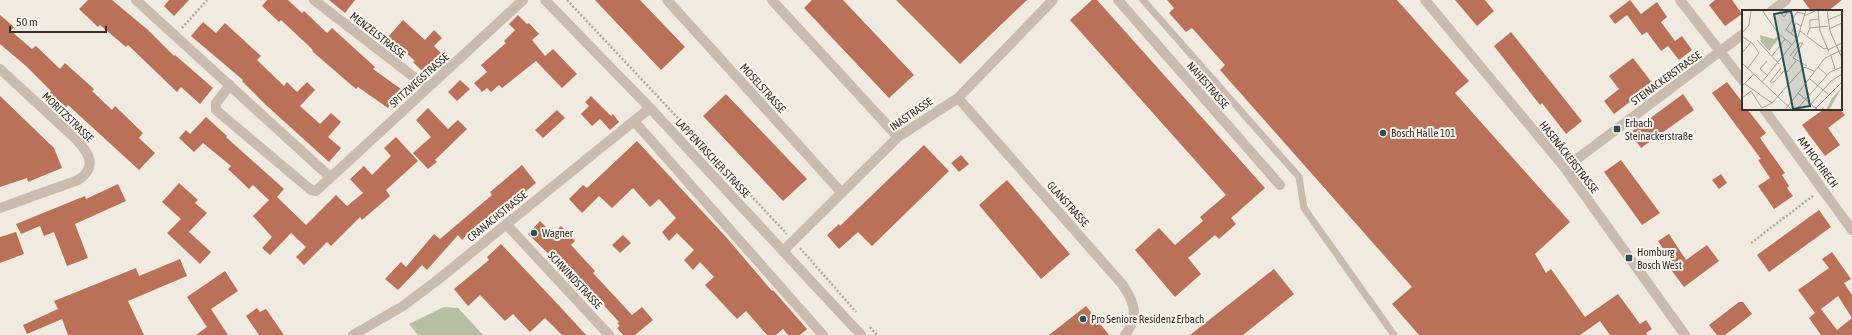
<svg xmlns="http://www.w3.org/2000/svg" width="1852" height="335" font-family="'Asap Condensed',sans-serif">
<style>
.green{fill:#b5bfa2}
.building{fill:#ba7157;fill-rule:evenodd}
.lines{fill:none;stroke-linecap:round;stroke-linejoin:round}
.path{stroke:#b4a598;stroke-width:2.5;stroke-dasharray:2 2;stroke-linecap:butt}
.service{stroke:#c9bbae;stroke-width:7}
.minor{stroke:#c9bbae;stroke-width:10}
.poi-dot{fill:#255156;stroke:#f9f4ee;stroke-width:1.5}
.labels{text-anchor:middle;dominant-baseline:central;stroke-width:4;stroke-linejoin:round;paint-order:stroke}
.street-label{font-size:11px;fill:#38302c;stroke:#f9f4ee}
.poi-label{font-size:11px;fill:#38302c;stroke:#f9f4ee;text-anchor:start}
.inset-road{fill:none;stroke:#a7a099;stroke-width:1}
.view{fill:#255156;fill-opacity:0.15;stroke:#255156;stroke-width:2}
.inset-edge{fill:none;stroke:#38302c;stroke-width:2}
</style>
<rect width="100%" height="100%" fill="#f1eae1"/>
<path class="green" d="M444,307L458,308L483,335H418L409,324Z"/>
<path class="building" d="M88,0H112L148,30L174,56L175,55L213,88L200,104L181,87L177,92L128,45L126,47L100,25L98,27L79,9Z
M169,0H189L174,16L164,6Z
M267,0H288L302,13L304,11L327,33L332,28L375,67L373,69L401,89L388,108L358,87L356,89L313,52L312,49L281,20L279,22L262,6Z
M329,0H355L345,13Z
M595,0H640L685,47L661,70Z
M812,0H843L914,75L889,98L804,8Z
M896,0H1027L960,64Z
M1092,0H1097L1265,188L1231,218L1236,224L1219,239L1215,235L1188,258L1201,274L1175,297L1135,250L1159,228L1175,245L1203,221L1200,217L1226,195L1070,20Z
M1167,0H1397L1469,81L1455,93L1570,222L1535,254L1546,273L1551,269L1585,317L1618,294L1640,324L1646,320L1652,329L1646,333L1647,335H1610L1600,321L1580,335H1419L1392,304L1412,287L1220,70L1225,65L1192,28L1186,32L1169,13L1174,8Z
M1455,0H1485L1494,11L1477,26Z
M1630,0L1641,14L1657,2L1667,17L1661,22L1675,41L1682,36L1692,50L1679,60L1668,46L1661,51L1647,32L1642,35L1627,15L1615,24L1609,16Z
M1715,0H1732L1742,14L1725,26L1709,5Z
M1803,0H1842L1828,11H1811Z
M0,15L14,27L11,31L32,49L36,46L60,69L65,63L94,89L92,91L112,110L115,106L143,133L139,138L155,153L139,170L68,105L66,107L50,93L51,91L26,66L0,44Z
M518,15L527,24L529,23L539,34L532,40L545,56L553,49L577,74L562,88L536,61L502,88L499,85L491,92L487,88L482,92L474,83L487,72L481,65L506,43L504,41L515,30L509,24Z
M403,20L425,40L434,30L442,38L434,46L445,57L427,76L413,62L415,61L388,37Z
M203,22L216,33L225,23L261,56L257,60L284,86L287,82L297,92L307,82L315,90L300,106L320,124L331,113L341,122L328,137L341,148L329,162L266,105L242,81L243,80L191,36Z
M1511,32L1582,121L1566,134L1542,103L1540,105L1494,46Z
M1633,58L1653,84L1614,114L1604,101L1619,89L1609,76Z
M460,80L470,89L457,101L448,92Z
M1727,82L1743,103V109H1747L1766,133L1760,138L1785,173L1782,175L1789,186L1787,188L1793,196L1774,209L1758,186L1770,178L1758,160L1761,159L1712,93Z
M726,94L807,179L783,201L703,116Z
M1683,94L1694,110L1641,148L1630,133Z
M0,96L54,148L62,168L28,182L27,178L0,187Z
M591,96L611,116L613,114L619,122L610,130L600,119L592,126L581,114L589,106L585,102Z
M428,108L448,129L458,120L467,129L435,160L437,162L428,169L413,153L431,137L416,120Z
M1824,109H1840L1845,115L1828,128L1840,145L1825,156L1802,125Z
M557,110L565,118L543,138L535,130Z
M206,117L227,136L226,137L284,189L277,197L306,225L336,195L347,206L363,193L350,179L364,166L372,175L391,156L384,148L396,137L418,161L386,190L390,196L362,220L360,217L331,246L327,242L304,265L296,257L306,247L291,233L270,255L262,248L272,237L253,216L269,200L253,185L249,189L228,169L231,166L203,143L194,152L179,138L186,130L190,134Z
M637,141L726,237L772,291L773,290L807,329L800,335H788L783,329L776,335H767L746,311L737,319L705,285L714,277L700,262L693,270L684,260L694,250L677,233L669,241L662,232L676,218L659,199L650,207L633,188L612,208L599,196L582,213L569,199L583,185L587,188Z
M924,145L949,171L872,246L858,232L839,249L827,235L839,224L840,226Z
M961,155L969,164L959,172L951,163Z
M1621,160L1660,213L1642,225L1604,172Z
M522,165L536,183L531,187L469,238L467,235L462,240L458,235L427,270L422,265L398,290L385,279L401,262L406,267L434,234L440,239L492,195L490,192Z
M1721,174L1727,183L1719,189L1712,180Z
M1007,180L1070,254L1041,279L979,205Z
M179,183L198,200L195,203L207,213L189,232L211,252L200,264L167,233L181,219L162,202Z
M118,184L126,201L75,224L88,258L67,266L54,232L44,236L40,226L21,234L16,224L85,196L86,199Z
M1819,210L1831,227L1769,272L1757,255Z
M540,221L553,234L561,226L575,241L571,245L595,271L593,273L632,315L642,307L653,320L635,335H623L617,328L620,326L617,323L619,322L591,291L570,269L565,274L552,261L554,259L528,234Z
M16,232L24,254L0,263V237Z
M1669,234L1686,260L1707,245L1719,261L1684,287L1672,271L1676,268L1658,241Z
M623,235L631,243L620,253L612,245Z
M501,244L565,312L586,335H562L545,318L530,332L513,314L505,321L480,295L468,306L454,289L489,260L487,257Z
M1832,252L1851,279L1844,283L1852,295V335H1821L1809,318L1815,313L1798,290L1829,268L1822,259ZM1838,296L1852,318L1837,330L1821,309Z
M180,259L187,276L128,301L144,335H68L62,319L27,334L23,325L58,309L54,301L136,268L139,276Z
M1274,269L1294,294L1243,335H1190Z
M225,271L238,291L211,309L228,335H196L207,327L187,297Z
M1739,302H1743L1752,314L1725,335H1717L1709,325Z
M1086,306L1109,335H1049Z
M257,308L260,312L266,309L284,335H259L246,316Z"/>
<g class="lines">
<path class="path" d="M567,0L787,234
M182,28L207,0
M1751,243L1814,195
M800,248L856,312
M870,327L877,335"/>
<path class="service" d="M1143,0L1299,177L1304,208L1394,335"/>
<path class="minor" d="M136,0L330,177
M314,0L428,88
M545,0L650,108L861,335
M667,0L842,193
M772,0L898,137
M1118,0L1280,185
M1425,0L1565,168L1685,335
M1680,0L1743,81
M1772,11L1786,0
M0,69L76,139C89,153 98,167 78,180L0,208
M230,85L216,103V110L311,190L316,191L523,0
M958,98L1122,284C1134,301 1140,316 1125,335
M1764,109L1852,230
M634,121L823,335
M1565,168L1743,34
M506,224L609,335
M784,250L898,137L958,98L1053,0
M353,335L403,306L435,282L650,108"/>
</g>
<g class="poi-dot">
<rect x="1613" y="125" width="8" height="8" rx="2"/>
<circle cx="1383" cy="133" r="4"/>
<circle cx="534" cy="233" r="4"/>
<rect x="1625" y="254" width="8" height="8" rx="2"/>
<circle cx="1083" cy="319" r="4"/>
</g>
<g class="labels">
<g class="street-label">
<text transform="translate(378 35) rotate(38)">MENZELSTRASSE</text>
<text transform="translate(1666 78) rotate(-36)">STEINACKERSTRASSE</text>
<text transform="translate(419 80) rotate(-42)">SPITZWEGSTRASSE</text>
<text transform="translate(1208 85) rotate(49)">NAHESTRASSE</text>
<text transform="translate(763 88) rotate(48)">MOSELSTRASSE</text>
<text transform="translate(911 114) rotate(-35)">INASTRASSE</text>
<text transform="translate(68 117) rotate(44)">MORITZSTRASSE</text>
<text transform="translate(1569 157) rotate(52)">HASENÄCKERSTRASSE</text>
<text transform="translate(713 158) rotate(47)">LAPPENTASCHER STRASSE</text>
<text transform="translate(1818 162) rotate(54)">AM HOCHRECH</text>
<text transform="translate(1068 204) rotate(48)">GLANSTRASSE</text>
<text transform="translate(497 216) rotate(-39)">CRANACHSTRASSE</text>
<text transform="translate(575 280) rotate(47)">SCHWINDSTRASSE</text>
</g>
<g class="poi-label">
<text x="1625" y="123">Erbach<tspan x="1625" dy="13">Steinackerstraße</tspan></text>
<text x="1391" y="133">Bosch Halle 101</text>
<text x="542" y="233">Wagner</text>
<text x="1637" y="252">Homburg<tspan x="1637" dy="13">Bosch West</tspan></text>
<text x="1091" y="319">Pro Seniore Residenz Erbach</text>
</g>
</g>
<g transform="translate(1742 10)">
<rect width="100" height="100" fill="#f1eae1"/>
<path d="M37,25L38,27L27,41L19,32L18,25L32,29ZM100,77L87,100H79L81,97L84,100L90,88Z" fill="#b5bfa2"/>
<path class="inset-road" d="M20,0L36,23L50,35M37,0L42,7L47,0M76,0L78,21L87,42M85,0L88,21L100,48M62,6L75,0M86,10L100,4M68,18V10L77,9M43,19L55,28M87,19L100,13M44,20L55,2L63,4M58,21L82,39L85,38M0,23L7,15L9,0M49,24L54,13L59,16M65,25L68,18L86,16M0,26L11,34L17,43L5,59M15,30L37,54M86,40L100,33M0,43L9,32M30,46L43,29M48,46L58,33H61L51,48M89,46L93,59M51,48L65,56M25,51L18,59L26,66M0,53L50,100M76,57L85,65M39,58L28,72H32L42,61M42,60L45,62L54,51M68,69L86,84M20,72L56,27L64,0M3,74L30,93L62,57L72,61M0,76L12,64M56,83L76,100M0,88L9,81L20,98L30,93M69,94L89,71L100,64M43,100L83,48L100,40M54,100L88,62L100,57M72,100L100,72"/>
<path class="view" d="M49,1L68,96L51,99L32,4Z"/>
<rect width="100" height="100" class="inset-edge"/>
</g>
<path d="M10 26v6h96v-6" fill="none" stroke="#38302c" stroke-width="2"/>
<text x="16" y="26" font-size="12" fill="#38302c" stroke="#f9f4ee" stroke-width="3" paint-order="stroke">50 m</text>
</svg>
